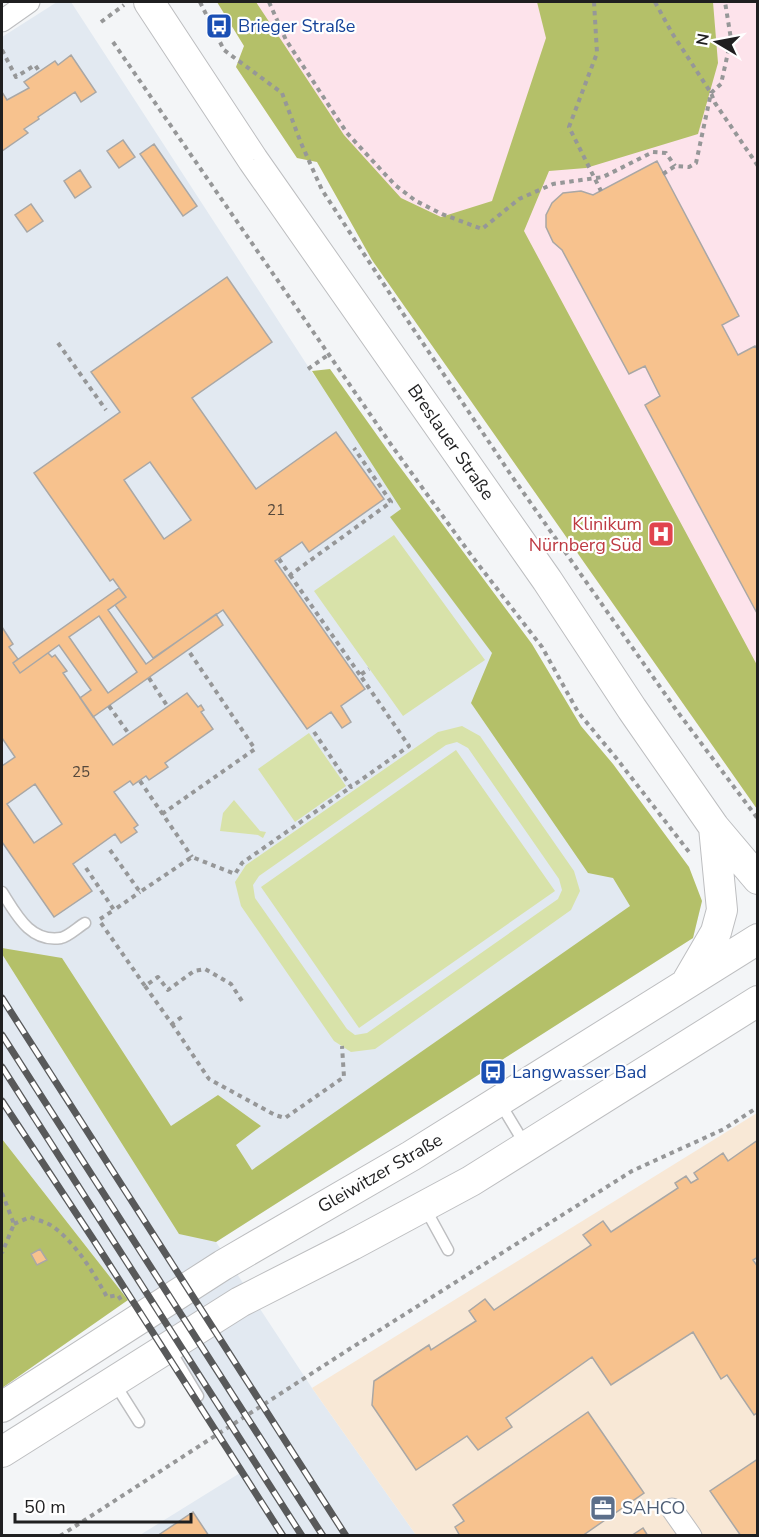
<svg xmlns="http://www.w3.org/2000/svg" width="759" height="1537" font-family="'Nunito Sans',sans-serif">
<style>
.built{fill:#e2e9f1}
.industrial{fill:#f8e8d6}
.medical{fill:#fde3eb}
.green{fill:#d8e2a9;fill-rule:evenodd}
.forest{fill:#b4c069}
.building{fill:#f7c28e;stroke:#a9a7a5;stroke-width:1.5;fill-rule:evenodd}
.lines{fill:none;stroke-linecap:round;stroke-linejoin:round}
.service-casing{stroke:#bdbec0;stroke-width:13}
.minor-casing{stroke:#bdbec0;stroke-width:23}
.secondary-casing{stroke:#bdbec0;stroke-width:32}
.path{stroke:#969798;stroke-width:4;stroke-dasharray:4.5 4.5;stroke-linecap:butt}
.service{stroke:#fff;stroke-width:10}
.minor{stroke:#fff;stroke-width:21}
.secondary{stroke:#fff;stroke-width:30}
.rail-casing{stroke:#58595a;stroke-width:7}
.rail{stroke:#fff;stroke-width:4.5;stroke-dasharray:14;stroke-linecap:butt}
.path-bridge{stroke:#969798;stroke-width:4;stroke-dasharray:4.5 4.5;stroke-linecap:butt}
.labels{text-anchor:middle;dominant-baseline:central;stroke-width:4.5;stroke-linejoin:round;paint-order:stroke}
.number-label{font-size:15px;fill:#55483c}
.transit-label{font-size:18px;fill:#164399;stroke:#fff;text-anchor:start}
.street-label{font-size:18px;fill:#1f1f20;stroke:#fff}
.health-label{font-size:18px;fill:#be3a42;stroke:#fff;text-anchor:end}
.service-label{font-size:18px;fill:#4e5e75;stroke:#fff;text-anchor:start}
</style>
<rect width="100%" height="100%" fill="#f3f5f7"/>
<path class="built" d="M57,2H71L311,371L702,901L693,938L216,1242L312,1388L416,1535H140L240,1473L128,1300L2,1139V37Z"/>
<path class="industrial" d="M757,1113V1535H416L312,1388Z"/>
<path class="medical" d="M217,2H757V809L372,260L317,162L297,158L236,67L244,46Z"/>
<path class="green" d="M394,535L485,660L403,716L314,591Z
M462,726L480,736L574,871L580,891L571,910L375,1049L351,1052L334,1041L241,906L235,882L246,865L438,732ZM457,742L468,748L559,879L562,890L558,899L367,1033L355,1035L347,1029L255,898L253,885L259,876L446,745Z
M309,733L346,786L295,822L258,769Z
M456,750L555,891L359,1028L261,887Z
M234,800L260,831L266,832L263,838L258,835L220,831L223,813Z"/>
<path class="forest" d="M217,2H256L344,135L401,198L441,217L492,201L546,38L537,2H713L718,63L698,134L586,168L549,171L524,231L757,665V809L372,260L317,162L297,158L236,67L244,46Z
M330,369L394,459L532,644L581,726L613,764L689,867L702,901L693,938L216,1242L179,1234L2,954V948L62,958L171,1126L218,1095L261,1126L236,1145L252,1170L630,906L613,878L588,873L471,703L492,653L390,517L401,509L312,371Z
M2,1139L128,1300L2,1388Z"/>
<path class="building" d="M71,55L96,92L81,102L75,92L38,117L39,119L24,129L28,133L2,151V92L7,100L29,88L24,82L55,61L58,65Z
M123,140L135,157L119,168L107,151Z
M154,144L197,206L183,216L140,154Z
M657,161L739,316L722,325L738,355L755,346L758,350V615L645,405L660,396L645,366L629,374L562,250L553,242L546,227V215L552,203L563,193L581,191L593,195Z
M80,170L91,187L75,198L64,181Z
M31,204L43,221L27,232L15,215Z
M227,277L272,342L192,398L256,489L336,432L384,499L309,552L302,542L275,561L365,689L341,706L351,722L342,728L331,712L307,729L223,610L153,658L115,605L126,597L113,579L110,581L34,473L120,412L91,372ZM150,462L191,520L164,539L124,480Z
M119,588L126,597L108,610L146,664L216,614L223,625L93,717L80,698L91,690L59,645L20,673L13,663ZM99,616L137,672L108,693L69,637Z
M2,627L13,644L9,647L18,659L13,663L20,673L48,653L52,657L55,655L67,671L63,673L113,745L187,693L198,707L201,705L204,710L201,712L213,729L165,763L168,767L149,780L146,776L133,785L130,781L114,792L138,825L134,828L137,832L121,843L115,834L73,864L92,891L54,917L2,842V766L15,757L2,738ZM35,784L62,824L34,843L7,804Z
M758,1140V1257L753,1260L758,1267V1412L754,1415L727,1375L721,1379L693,1332L611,1385L592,1357L506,1418L512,1427L478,1450L467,1436L416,1470L372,1405L374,1381L429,1345L431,1350L476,1321L469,1311L485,1299L494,1310L591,1245L583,1235L603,1221L611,1232L678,1188L675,1183L686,1176L691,1183L698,1179L694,1173L723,1153L728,1161Z
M40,1249L47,1260L37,1265L31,1254Z
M588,1412L644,1493L582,1536H460L455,1527L464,1521L453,1505Z
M758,1459V1536H741L710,1491Z
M193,1512L209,1536H157Z
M643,1528L648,1536H631Z"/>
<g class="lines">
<defs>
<path id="service" d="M2,892C16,914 30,943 61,938C69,936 78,927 85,923
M500,1103L526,1146
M425,1208L448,1250
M169,1348L198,1396
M115,1384L139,1422"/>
<path id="minor" d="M2,21L29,2
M672,1509L691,1536"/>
<path id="secondary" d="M149,2L253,160L547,580L632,709L714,827L758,879
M688,980L716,932L722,910L714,827
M2,1407L223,1265L411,1156L758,939
M2,1452L240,1302L352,1245L471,1181L758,1001"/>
</defs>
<use href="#service" class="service-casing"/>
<use href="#minor" class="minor-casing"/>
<use href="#secondary" class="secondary-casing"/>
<path class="path" d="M200,2L224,50L282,93L301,143L322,190L402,312L511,475L677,711L758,819
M269,2L286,40L347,133L395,185L416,201L442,214L482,229L519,199L553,184L603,177L653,152L666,153L675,166
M655,2L672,33L711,93L715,103L758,166
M101,22L124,5
M113,42L392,446L471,555L542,647L578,712L617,759L689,852
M2,50L16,77L35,65L39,71
M663,174L675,166L689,167L696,163L711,93L721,84L731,39L725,2
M58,343L106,410
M308,369L328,355
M279,559L290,575L391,502L354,448
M290,575L360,675
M149,678L168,707
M109,706L129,734
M314,732L351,787L409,746L360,675L369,669
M140,781L192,857
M162,814L255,749L188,650
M110,850L140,892L192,857L235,874L242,863L351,787
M86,868L114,910L140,892
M100,919L114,910
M101,923L145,986L158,977L168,990L194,971L205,969L231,984L242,1001
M145,986L172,1024L183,1016
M172,1024L209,1079L275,1115L285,1118L344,1077L342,1046
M2,1193L14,1224L2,1253
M14,1224L30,1217C37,1220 46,1222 52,1226C76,1243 93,1272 107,1297L118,1295L121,1300
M60,1536L348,1350L632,1171L724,1129L758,1107"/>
<use href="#service" class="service"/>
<use href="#minor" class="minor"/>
<use href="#secondary" class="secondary"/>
<defs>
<path id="rail" d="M2,998L346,1536
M2,1035L323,1536
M2,1067L302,1536
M2,1101L93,1239L283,1536"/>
</defs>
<use href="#rail" class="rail-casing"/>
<use href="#rail" class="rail"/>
<path class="path-bridge" d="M594,2L597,53L569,127L601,191"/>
</g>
<defs>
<symbol id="bus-square" viewBox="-11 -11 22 22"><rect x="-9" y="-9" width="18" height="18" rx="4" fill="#1a4fb4" stroke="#fff"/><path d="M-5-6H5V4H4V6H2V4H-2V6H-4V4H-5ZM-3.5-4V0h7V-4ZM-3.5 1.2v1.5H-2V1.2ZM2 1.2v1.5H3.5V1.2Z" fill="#fff"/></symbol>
<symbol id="hospital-square" viewBox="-11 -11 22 22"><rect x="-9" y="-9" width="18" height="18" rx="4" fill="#e0444e" stroke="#fff"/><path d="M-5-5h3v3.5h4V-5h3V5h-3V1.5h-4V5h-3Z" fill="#fff"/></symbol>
<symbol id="office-square" viewBox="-11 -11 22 22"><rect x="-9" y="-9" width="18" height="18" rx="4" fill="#5c6f8a" stroke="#fff"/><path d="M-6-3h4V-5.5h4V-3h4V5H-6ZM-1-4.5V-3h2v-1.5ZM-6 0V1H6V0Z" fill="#fff"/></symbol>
</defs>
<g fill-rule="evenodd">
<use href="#bus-square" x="204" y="11" width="30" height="30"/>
<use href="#hospital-square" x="646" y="519" width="30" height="30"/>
<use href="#bus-square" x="478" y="1057" width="30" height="30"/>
<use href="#office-square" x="588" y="1493" width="30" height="30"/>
</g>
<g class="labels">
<g class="number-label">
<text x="276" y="510">21</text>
<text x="81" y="772">25</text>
</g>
<g class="transit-label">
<text x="238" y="26">Brieger Straße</text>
<text x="512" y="1072">Langwasser Bad</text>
</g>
<g class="street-label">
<text transform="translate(451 442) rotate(55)">Breslauer Straße</text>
<text transform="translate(380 1173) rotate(-30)">Gleiwitzer Straße</text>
</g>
<g class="health-label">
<text x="642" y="524">Klinikum<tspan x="642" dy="21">Nürnberg Süd</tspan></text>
</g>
<g class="service-label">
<text x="622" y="1508">SAHCO</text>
</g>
</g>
<rect width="759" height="1537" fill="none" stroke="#1f1f20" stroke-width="6"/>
<g transform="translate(717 42) rotate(280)" stroke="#ffffff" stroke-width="4.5" paint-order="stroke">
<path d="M0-4.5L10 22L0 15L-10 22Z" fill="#1f1f20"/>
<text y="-9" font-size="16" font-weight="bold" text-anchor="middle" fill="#1f1f20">N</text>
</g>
<path d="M15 1513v9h176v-9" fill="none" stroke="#1f1f20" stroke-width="3"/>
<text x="24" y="1513" font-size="18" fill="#1f1f20" stroke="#ffffff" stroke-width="4.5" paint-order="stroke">50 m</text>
</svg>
